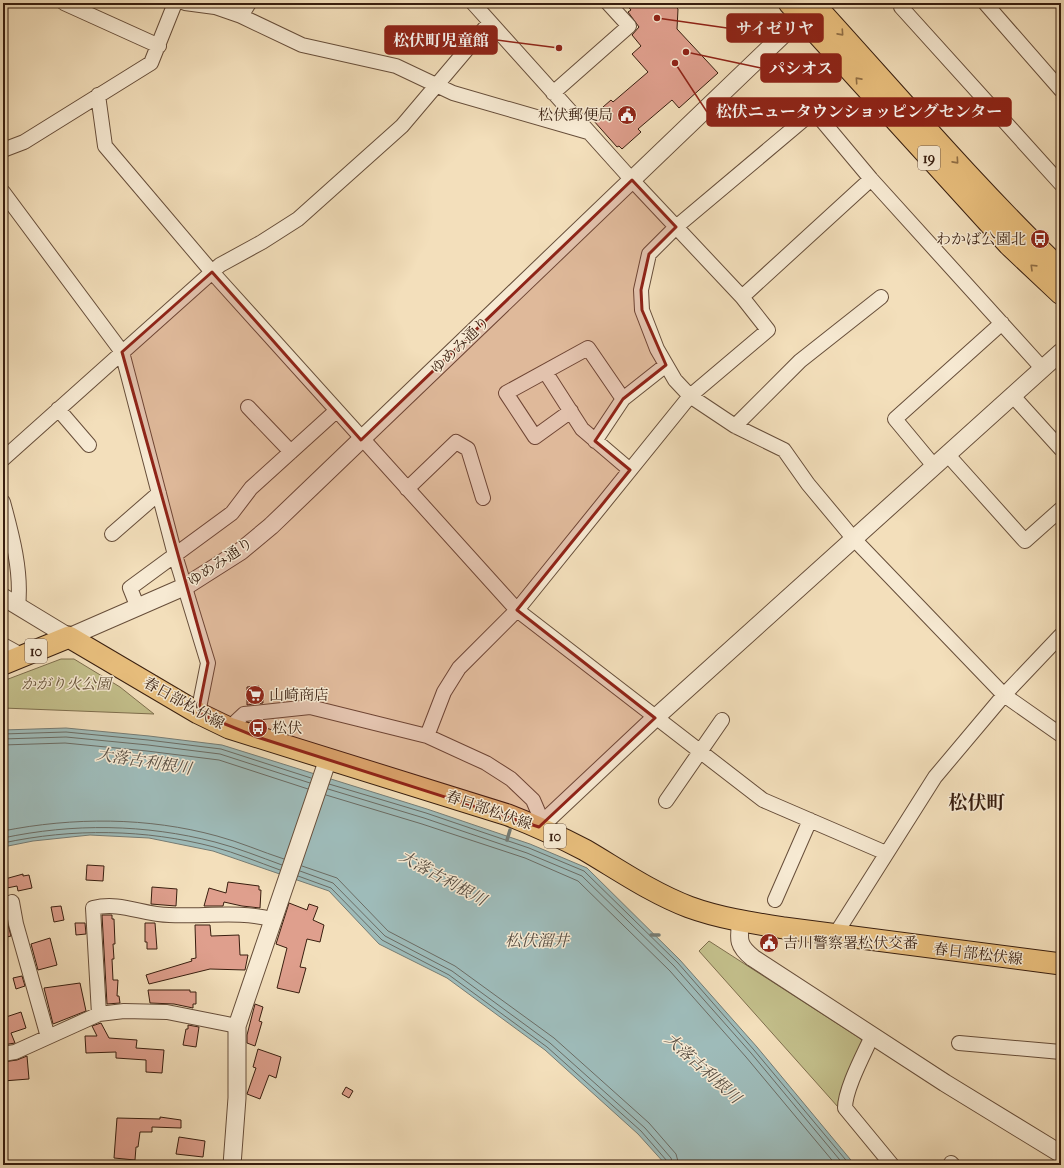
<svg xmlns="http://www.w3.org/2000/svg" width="1064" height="1168" font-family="'IM FELL French Canon','Noto Serif JP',serif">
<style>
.green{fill:#c3bf8b;stroke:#7e6e4d}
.water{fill:#9ebbb9;stroke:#757c75}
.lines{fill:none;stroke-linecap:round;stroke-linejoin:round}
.shore{stroke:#6b6c64;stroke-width:1}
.stream{stroke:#757c75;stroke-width:3.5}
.building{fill:#df9f8d;stroke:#381e0f}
.minor-casing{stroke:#674e3a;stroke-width:16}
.tertiary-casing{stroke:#674e3a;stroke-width:19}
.primary-casing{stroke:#381e0f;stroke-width:23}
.minor{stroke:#f7ead3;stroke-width:14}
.tertiary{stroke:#f7ead3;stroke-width:17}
.primary{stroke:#eac07e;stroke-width:21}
.oneway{stroke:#916f46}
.marked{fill:#8f2418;fill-opacity:0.2;stroke:#8f2418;stroke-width:3;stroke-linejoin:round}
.labels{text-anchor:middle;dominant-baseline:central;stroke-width:3;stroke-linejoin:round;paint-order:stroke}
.shield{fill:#f7ead3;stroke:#715b4a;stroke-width:1}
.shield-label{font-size:14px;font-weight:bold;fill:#381e0f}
.poi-label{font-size:15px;fill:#381e0f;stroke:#f7ead3;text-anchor:start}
.street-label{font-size:15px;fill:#381e0f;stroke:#f7ead3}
.park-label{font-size:15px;font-style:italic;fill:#624e34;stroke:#f7ead3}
.water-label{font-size:16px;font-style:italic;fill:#574d42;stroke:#f7ead3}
.district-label{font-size:19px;font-weight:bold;fill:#381e0f;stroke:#f7ead3}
.leader{fill:none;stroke:#8f2418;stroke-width:1.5}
.callout-dot{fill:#8f2418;stroke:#f7ead3;stroke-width:1.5}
.callout{fill:#8f2418;stroke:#8f2418;stroke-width:1.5}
.callout-label{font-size:16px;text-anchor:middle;font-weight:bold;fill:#fff}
</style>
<rect width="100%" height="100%" fill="#f3dfbb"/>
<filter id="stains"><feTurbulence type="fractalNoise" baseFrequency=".005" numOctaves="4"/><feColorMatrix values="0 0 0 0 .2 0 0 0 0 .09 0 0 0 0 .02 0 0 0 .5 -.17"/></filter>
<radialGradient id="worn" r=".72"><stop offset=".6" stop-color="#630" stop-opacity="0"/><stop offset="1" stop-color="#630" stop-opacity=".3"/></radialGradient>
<path class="green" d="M61,659H74L120,687L154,714L3,708V681Z
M709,941L861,1039L863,1045L838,1107L699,951Z"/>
<path class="water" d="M66,728L149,736L222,745L427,809L530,844L587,868L680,960L757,1047L855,1165H666L638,1134L545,1050L447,978L379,944L329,891L213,851L149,838L90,835L33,841L3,847V730Z"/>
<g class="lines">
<path class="shore" d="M3,734L66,732L148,740L221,749L311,778
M3,739L66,737L148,745L220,754L310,783
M3,745L65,743L147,751L219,760L308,789
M329,784L426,813L529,848L584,871L678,963L754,1050L850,1165
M328,789L424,818L527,853L582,876L674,966L751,1053L844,1165
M326,795L422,824L525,858L578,881L670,971L746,1057L836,1165
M3,831C73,817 148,817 217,836C240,842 262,852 284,859
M3,838C73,823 145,824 215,842C238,848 260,857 282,865
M3,843C73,828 145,829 214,847C236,853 258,862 280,870
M302,866L337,878L388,931L455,966L554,1038L649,1123L676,1154L679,1165
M300,871L333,883L385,936L452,971L550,1043L645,1128L671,1158L673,1165
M298,876L331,888L382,940L449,975L547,1047L641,1131L667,1161L668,1165"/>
<path class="stream" d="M507,840L510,830
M651,935H659"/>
</g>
<path class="building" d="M625,3H672L678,9L677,29L718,73L679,108L672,100L638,129L641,132L622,149L619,146L617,147L593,120L605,109L603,107L611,100L613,102L648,72L632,54L641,46L632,35L639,27L628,12L631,10Z
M259,686V689H262L263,703L247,705V687Z
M87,865L104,866L103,881L86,880Z
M23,874V876L29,875L32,888L18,891L17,886L7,888L5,879Z
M228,882L259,886V890H261L260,908L242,906L224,902L223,906H204L209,888L226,893Z
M152,887L177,889L176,906L151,904Z
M289,903L307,910L309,904L318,907L313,920L324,925L320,942L307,939L300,967L306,968L299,993L277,988L287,948L276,944Z
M61,906L64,920L54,922L51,907Z
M102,915H112V919H114L115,944H113L114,959H112L113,980H118L117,996H119L120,1003L107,1004Z
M3,922L8,925L11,936L3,938Z
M75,923H85L86,934L76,935Z
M145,923H155L157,949H147V942H145Z
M195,925H210L211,936L239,935L240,955H248L245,970L210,969L149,984L146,975L192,961L191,959L196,958Z
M50,938L57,965L38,970L31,944Z
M22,976L25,986L16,989L13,978Z
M80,983L86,1011L53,1024L44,988Z
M148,990H190V992H196V1004H193V1008L174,1004L150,1003Z
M255,1004L263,1007L259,1021L262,1022L255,1046L247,1043V1035Z
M21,1012L26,1028L11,1033L15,1043L3,1045V1013H5L6,1017Z
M101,1023L109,1038L137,1040L136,1048L164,1050L162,1073L146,1072V1060L116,1058V1052L86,1053L85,1036H97L92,1026Z
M188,1025L199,1027L196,1047L183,1045L186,1029H188Z
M258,1049L281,1057L276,1078L269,1075L260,1099L247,1094L256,1068L253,1067Z
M27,1056L29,1079L3,1081V1062L17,1060Z
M346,1087L353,1091L349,1098L342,1094Z
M160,1117L181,1120V1128L152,1127V1132H140L138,1147H136L135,1160L114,1158L117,1118L160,1119Z
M179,1137L205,1141L203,1157L176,1154Z"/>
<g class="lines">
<defs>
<path id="minor" d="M64,3L159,46
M185,3L215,7L241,16L302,45L396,66L453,93L588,132
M906,3L901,7L1061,184
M985,3L1061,90
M241,16L249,3
M553,93L629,26L608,3
M98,95L105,146L212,272L517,610L763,800L886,853
M3,150L24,142L151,63L175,3
M3,192L122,352L175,555L208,663L198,713
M742,297L871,179
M1043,369L871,179L814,111L676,227L649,254L641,290L642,310L657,349L675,380L690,396L735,426L784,450L808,484L853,538L1004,695L1061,735
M546,373L582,429L630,470
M1012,395L1061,449
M248,407L291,452
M58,409L89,445
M571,411L535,437L506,393L588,348L623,399
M735,426L800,361L881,297
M595,441L623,399L666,365
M947,454L1025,541L1061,509
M3,459L220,265L262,242L298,219L402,126L490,22
M934,466L895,419L1002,323
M407,489L456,442L468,449L483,498
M3,502C12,535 22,572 18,606
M112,534L159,493
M138,608L130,588L232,513L251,488L336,411
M3,645L23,656
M229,728L244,714L310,707L427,736L486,763L511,779L533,800L539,814V827
M427,736L444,692L459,668L517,610L690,396L768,330L742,297L632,180L473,3
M666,801L722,720
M775,900L810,820
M12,902L16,924L48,1037
M835,935L935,777L1004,695L1061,635
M99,1014L93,908C121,901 143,915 169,915C203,917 241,910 274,920
M872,1036C864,1054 845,1089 845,1108L892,1165
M959,1043L1061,1052
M3,1054L15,1052L99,1014L124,1011L167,1012L237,1026
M950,1165L951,1163L953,1165"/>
<path id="tertiary" d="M3,597L69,637L186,586L241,551L271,526L810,9
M539,827L655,718L1061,352
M741,921C738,940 738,946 753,958L945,1083L1061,1154
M232,1165L237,1098V1026L328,759"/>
<path id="primary" d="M789,3L1009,245L1061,294
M813,3C895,93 974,186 1061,270
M3,664L69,637L198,713L229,728L508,815C534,825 560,837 585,850C619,870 652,893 689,907C719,918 752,923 784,928L1061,964"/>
</defs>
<use href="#minor" class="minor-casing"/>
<use href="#tertiary" class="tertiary-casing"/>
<use href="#primary" class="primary-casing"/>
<use href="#minor" class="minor"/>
<use href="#tertiary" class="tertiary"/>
<use href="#primary" class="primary"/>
</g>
<defs><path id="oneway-chevron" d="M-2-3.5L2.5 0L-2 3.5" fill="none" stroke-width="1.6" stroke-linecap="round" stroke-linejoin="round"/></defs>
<g class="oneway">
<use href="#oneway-chevron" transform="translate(841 33) rotate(48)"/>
<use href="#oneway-chevron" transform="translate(858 80) rotate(-132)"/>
<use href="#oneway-chevron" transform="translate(956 161) rotate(48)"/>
<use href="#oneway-chevron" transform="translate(1033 267) rotate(-136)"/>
</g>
<path class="marked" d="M632,180L676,227L649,254L641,290L642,310L666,365L623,399L595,441L630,470L517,610L655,718L539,827L257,737L198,713L208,663L122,352L212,272L361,440Z"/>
<defs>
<symbol id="civic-disc" viewBox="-11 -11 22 22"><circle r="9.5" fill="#8f2418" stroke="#f7ead3"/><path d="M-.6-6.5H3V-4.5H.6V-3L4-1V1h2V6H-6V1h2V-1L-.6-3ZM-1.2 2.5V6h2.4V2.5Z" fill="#fff"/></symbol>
<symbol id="bus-disc" viewBox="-11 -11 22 22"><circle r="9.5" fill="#8f2418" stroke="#f7ead3"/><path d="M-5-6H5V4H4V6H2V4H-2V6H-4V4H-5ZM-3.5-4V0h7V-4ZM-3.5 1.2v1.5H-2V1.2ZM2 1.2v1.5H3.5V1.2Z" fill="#fff"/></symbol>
<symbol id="supermarket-disc" viewBox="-11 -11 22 22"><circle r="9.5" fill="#8f2418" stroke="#f7ead3"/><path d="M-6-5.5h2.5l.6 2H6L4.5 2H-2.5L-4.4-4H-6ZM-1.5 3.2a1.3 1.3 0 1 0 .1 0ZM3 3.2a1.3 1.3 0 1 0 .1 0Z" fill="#fff"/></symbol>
</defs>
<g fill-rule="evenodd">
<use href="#civic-disc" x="616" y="104" width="22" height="22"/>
<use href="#bus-disc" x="1029" y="228" width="22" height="22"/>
<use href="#supermarket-disc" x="244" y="684" width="22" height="22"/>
<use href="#bus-disc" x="247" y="717" width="22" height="22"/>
<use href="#civic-disc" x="758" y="932" width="22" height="22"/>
</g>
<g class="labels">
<g class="shield">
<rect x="918" y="146" width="22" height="24" rx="3"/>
<rect x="25" y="639" width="22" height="24" rx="3"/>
<rect x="544" y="824" width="22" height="24" rx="3"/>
</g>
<g class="shield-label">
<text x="929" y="158">19</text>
<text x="36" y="651">10</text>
<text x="555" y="836">10</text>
</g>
<g class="poi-label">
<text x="613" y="115" text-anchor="end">松伏郵便局</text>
<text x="1026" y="239" text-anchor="end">わかば公園北</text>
<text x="269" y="695">山崎商店</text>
<text x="272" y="728">松伏</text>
<text x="783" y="943">吉川警察署松伏交番</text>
</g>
<g class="street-label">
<text transform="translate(460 345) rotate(-44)">ゆめみ通り</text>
<text transform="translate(220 562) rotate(-34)">ゆめみ通り</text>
<text transform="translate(184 703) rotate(29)">春日部松伏線</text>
<text transform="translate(489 810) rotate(19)">春日部松伏線</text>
<text transform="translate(978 954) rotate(7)">春日部松伏線</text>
</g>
<g class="park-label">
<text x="66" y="684">かがり火公園</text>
</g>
<g class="water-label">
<text transform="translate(144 761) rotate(9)">大落古利根川</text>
<text transform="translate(443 878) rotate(29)">大落古利根川</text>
<text x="537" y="940">松伏溜井</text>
<text transform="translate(703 1068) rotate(42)">大落古利根川</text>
</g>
<g class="district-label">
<text x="977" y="803">松伏町</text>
</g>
</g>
<path class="leader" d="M657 18L727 28M559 48L497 40M686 52L761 68M675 63L707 112"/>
<g class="callout-dot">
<circle cx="657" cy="18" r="4"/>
<circle cx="559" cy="48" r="4"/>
<circle cx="686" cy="52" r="4"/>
<circle cx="675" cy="63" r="4"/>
</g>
<g class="callout">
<rect x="727" y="14" width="96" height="28" rx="4"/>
<rect x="385" y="26" width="112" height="28" rx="4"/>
<rect x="761" y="54" width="80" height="28" rx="4"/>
<rect x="707" y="98" width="304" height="28" rx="4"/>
</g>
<g class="callout-label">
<text x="775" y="34">サイゼリヤ</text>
<text x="441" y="46">松伏町児童館</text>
<text x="801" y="74">パシオス</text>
<text x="859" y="117">松伏ニュータウンショッピングセンター</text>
</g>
<rect width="1064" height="1168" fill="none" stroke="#f3dfbb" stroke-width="16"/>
<rect x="4" y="4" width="1056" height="1160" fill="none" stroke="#381e0f" stroke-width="2"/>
<rect x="8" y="8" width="1048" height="1152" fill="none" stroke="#381e0f"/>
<rect width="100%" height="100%" filter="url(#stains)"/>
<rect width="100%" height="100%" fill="url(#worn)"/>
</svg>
